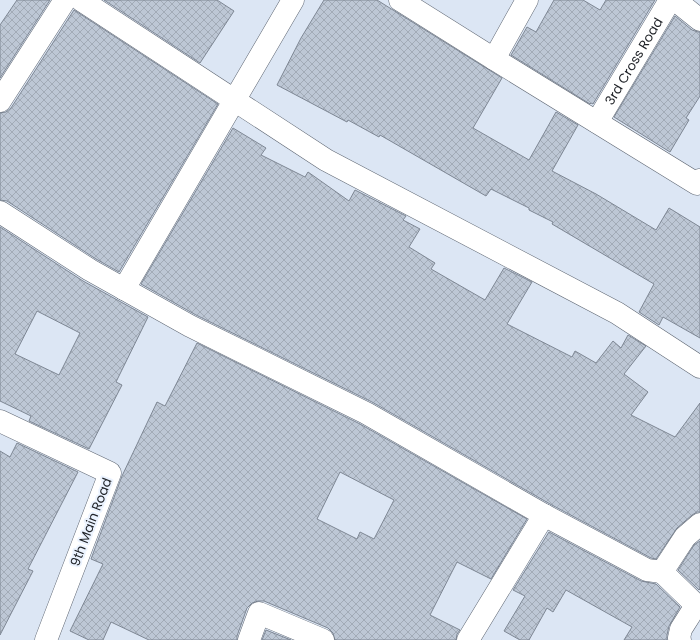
<svg xmlns="http://www.w3.org/2000/svg" width="700" height="640" font-family="Poppins,sans-serif">
<style>
.building{fill:url(#building-cross-hatch);stroke:#7e8794;fill-rule:evenodd}
.lines{fill:none;stroke-linecap:round;stroke-linejoin:round}
.minor-casing{stroke:#606874;stroke-width:23}
.minor{stroke:#fff;stroke-width:22}
.labels{text-anchor:middle;dominant-baseline:central;stroke-width:4;stroke-linejoin:round;paint-order:stroke}
.street-label{font-size:13px;fill:#212429;stroke:#ebf3ff}
</style>
<defs>
<pattern id="building-cross-hatch" width="8" height="8" patternUnits="userSpaceOnUse"><rect width="8" height="8" fill="#bdc7d5"/><path d="M0 0l8 8M0 8l8-8" fill="none" stroke="#a2abb7"/></pattern>
</defs>
<rect width="100%" height="100%" fill="#dce6f4"/>
<path class="building" d="M17,0H50L0,78V25Z
M104,0H217L234,11L200,63Z
M324,0H377L502,78L473,128L529,160L556,112L578,125L552,171L596,194L656,230L669,208L700,227V338L663,317L659,325L639,312L654,284L552,224L553,222L529,210V208L491,189L486,196L380,135L379,137L348,120L347,122L277,85L301,38Z
M554,0H583L600,10L606,0H655L593,104L591,103L590,104L511,55L527,27L536,32Z
M74,10L218,104L119,272L96,259L7,201L0,200V113L6,112L11,108Z
M675,16L692,30L698,32H700V96L686,118L689,120L670,152L614,117Z
M233,128L266,148L261,155L305,177L308,172L349,201L355,190L406,216L403,220L420,229L409,247L435,263L431,269L485,300L504,268L532,282L507,324L572,357L575,351L596,363L613,341L621,348L628,335L646,346L624,374L648,392L631,415L675,437L700,403V512H697L692,515L677,528L656,559L651,558L550,504L372,402L196,315L141,284Z
M0,227L83,281L148,317L116,382L122,385L89,449L29,421L31,416L0,401ZM37,311L80,333L59,375L15,354Z
M197,343L360,424L527,519L491,579L457,562L430,615L460,630L457,634L456,640H335L333,633L328,628L264,601H258L252,603L247,608L237,636V640H149L111,622L103,640H89L70,631L103,564L91,559L122,476L157,402L165,406ZM340,472L394,500L374,539L360,532L357,539L317,519Z
M17,443L78,472L28,569L33,571L0,635V451L10,457Z
M549,532L641,581L656,584L680,607L669,626L667,635V640H624L632,627L566,590L553,612L547,608L529,640H520L504,631L525,596L513,590Z
M700,541V589L699,590L678,570L694,545Z
M266,630L291,640H262Z"/>
<g class="lines">
<defs>
<g id="minor">
<path d="M81,0L326,160L617,313L700,367"/>
<path d="M400,0L494,59L697,184L700,180"/>
<path d="M675,0L700,20"/>
<path d="M494,59L527,0"/>
<path d="M0,101L65,0"/>
<path id="s1" d="M597,122L670,0"/>
<path d="M0,212L90,270L190,326L366,413L544,515L647,570L662,572L685,537L700,524"/>
<path d="M124,289L293,0"/>
<path d="M0,421L110,473L46,640"/>
<path d="M662,572L694,603L693,610L681,629L679,638L680,640"/>
<path d="M249,640L259,613L323,640"/>
<path d="M468,640L544,515"/>
</g>
</defs>
<use href="#minor" class="minor-casing"/>
<use href="#minor" class="minor"/>
</g>
<g class="labels">
<g class="street-label">
<text stroke="none"><textPath href="#s1" startOffset="71">3rd Cross Road</textPath></text>
<text transform="translate(91 522) rotate(-69)">9th Main Road</text>
</g>
</g>
</svg>
